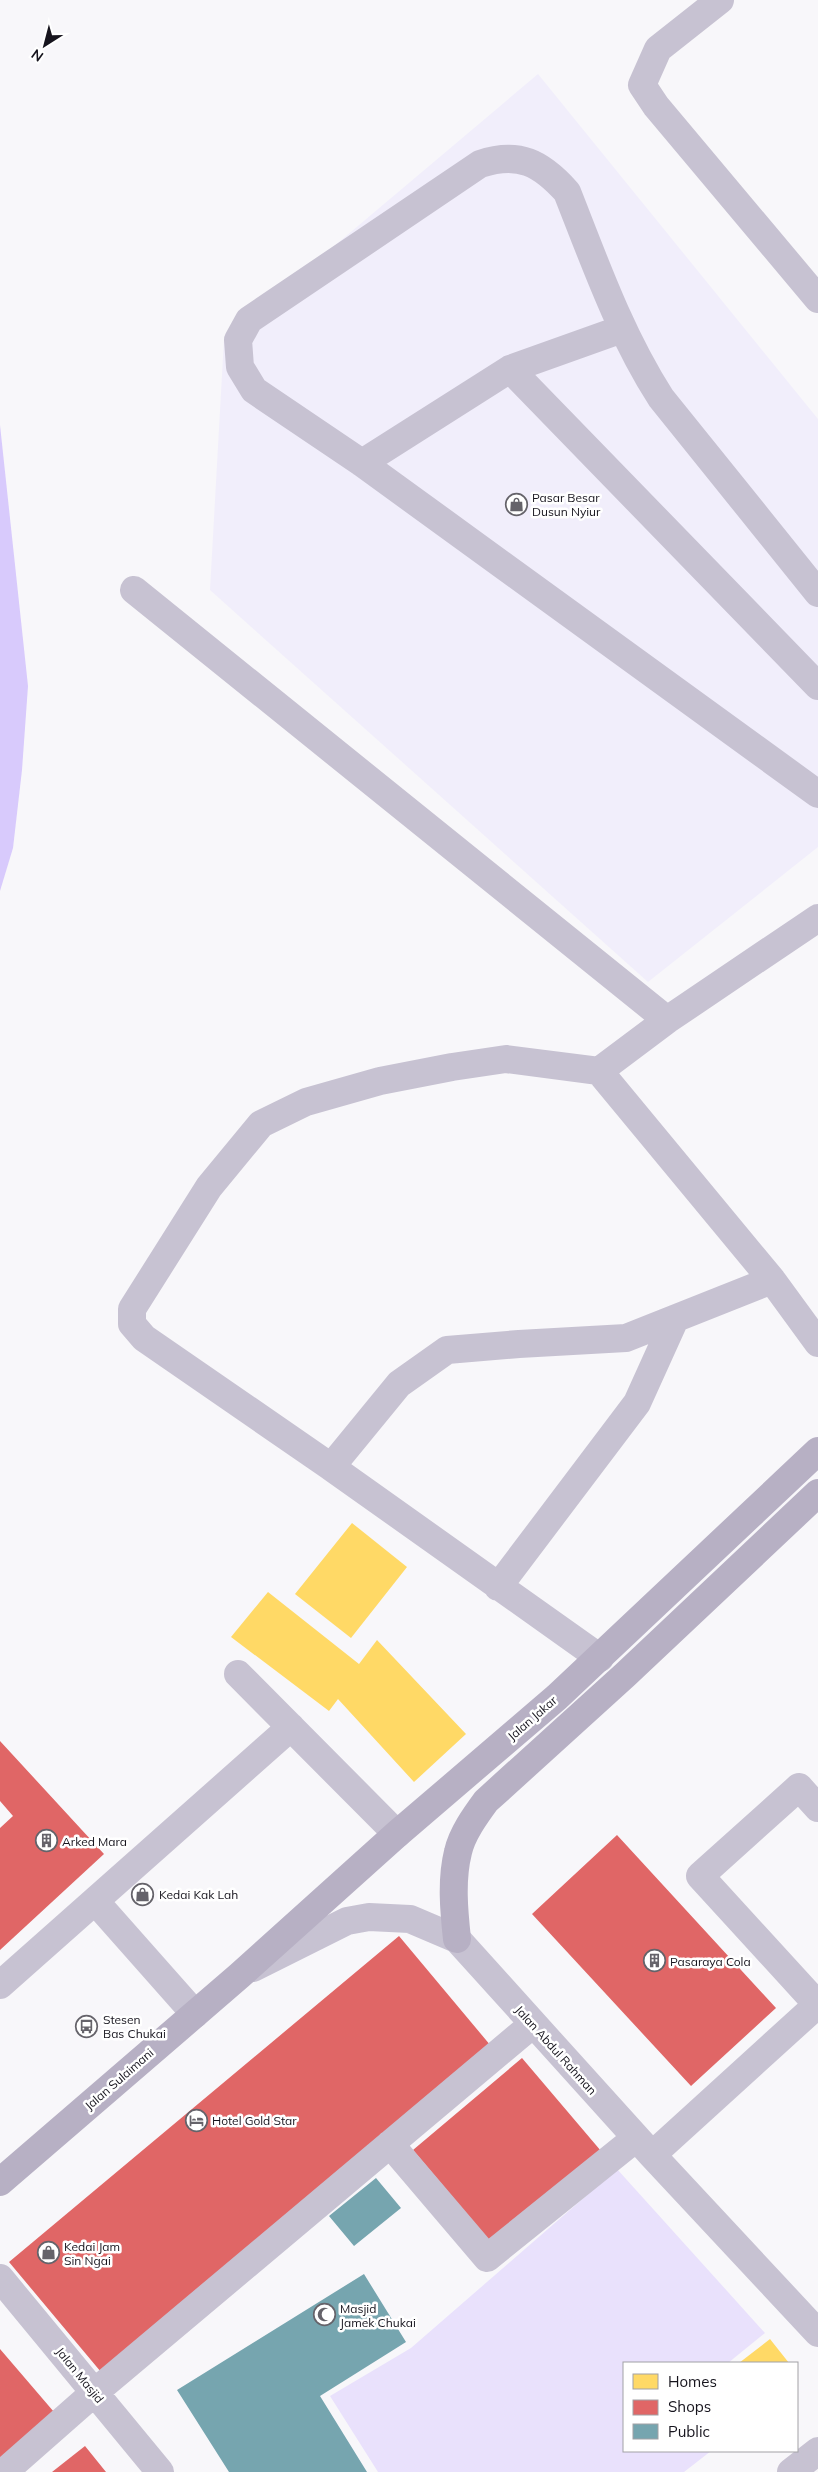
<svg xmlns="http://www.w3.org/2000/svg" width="818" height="2472" font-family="Mulish,sans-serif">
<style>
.built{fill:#f1eefb}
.green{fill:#e9e1fc}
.water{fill:#d8cafc}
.homes{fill:#ffd966}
.shops{fill:#e06666}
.public{fill:#76a5af}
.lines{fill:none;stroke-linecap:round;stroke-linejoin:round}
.minor{stroke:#c7c2d2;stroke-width:28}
.major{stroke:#b7b0c4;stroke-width:28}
.labels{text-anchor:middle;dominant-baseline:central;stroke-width:5;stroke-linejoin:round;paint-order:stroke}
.poi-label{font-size:12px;fill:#16141d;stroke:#fff;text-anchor:start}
.street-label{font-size:12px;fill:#16141d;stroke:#fff}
</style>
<rect width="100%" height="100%" fill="#f8f7fa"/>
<path class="built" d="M538,74L818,419V847L648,982L210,590L224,339Z"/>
<path class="green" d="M617,2169L765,2333L728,2363H624V2451H711L684,2472H378L330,2396L411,2348Z"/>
<path class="water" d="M0,425L28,686L22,770L13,848L0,891Z"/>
<path class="homes" d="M352,1523L407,1567L351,1638L295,1594Z
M268,1592L359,1664L377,1640L466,1734L414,1782L338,1699L329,1711L231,1637Z
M770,2339L789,2363H739Z"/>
<path class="shops" d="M0,1741L104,1854L0,1950V1828L13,1816L0,1801Z
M617,1835L776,2008L691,2086L532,1914Z
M399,1936L491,2046L101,2372L9,2262Z
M522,2058L601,2151L491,2243L413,2150Z
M0,2349L54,2412L0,2458Z
M85,2446L106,2472H52Z"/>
<path class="public" d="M376,2178L401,2208L354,2246L329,2216Z
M364,2274L406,2342L320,2396L367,2472H229L177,2390Z"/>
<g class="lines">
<path class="minor" d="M720,0L658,49L642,85L656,106L818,299
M510,369L818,686
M362,463L510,369L622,329
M134,590L667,1020
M818,593L661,398C620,334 595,263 567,192C541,163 519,151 480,164L249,320L238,340L240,367L254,390L362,463L818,794
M599,1071L667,1020L818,918
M331,1467L144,1338L132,1324V1309L209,1187L261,1124L306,1102L380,1081L452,1067L506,1059L599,1071L772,1280L818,1343
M498,1587L637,1403L675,1319
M600,1658L331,1467L399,1384L447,1350L519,1344L626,1338L772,1280
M238,1674L397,1834
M95,1901L195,2014
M253,1968L347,1921L369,1917L410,1919L457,1939L652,2155L818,2333
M0,1985L291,1727
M817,2004L700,1876L799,1787L818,1808
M390,2144L487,2258L636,2138
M652,2155L818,2004
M0,2278L160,2472
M4,2472L95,2392L533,2024
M791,2472L818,2451"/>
<path class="major" d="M457,1939C454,1911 451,1880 458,1852C462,1834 475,1816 486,1801L625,1675L818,1493
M0,2182L239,1976L397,1834L557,1697L818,1451"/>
</g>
<defs>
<symbol id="shop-ring" viewBox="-11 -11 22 22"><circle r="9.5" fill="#fff" stroke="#65636a" stroke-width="1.5"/><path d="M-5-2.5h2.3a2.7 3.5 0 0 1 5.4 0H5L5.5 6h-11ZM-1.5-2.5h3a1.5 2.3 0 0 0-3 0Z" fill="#65636a"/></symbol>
<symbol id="building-ring" viewBox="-11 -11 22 22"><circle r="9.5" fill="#fff" stroke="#65636a" stroke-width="1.5"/><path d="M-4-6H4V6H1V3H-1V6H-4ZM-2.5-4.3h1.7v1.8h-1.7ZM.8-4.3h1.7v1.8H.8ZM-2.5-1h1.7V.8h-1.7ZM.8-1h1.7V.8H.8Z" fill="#65636a"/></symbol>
<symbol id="bus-ring" viewBox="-11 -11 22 22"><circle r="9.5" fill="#fff" stroke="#65636a" stroke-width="1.5"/><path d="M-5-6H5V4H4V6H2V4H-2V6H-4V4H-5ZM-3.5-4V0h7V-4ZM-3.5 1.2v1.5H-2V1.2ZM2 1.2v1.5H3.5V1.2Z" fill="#65636a"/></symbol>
<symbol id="hotel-ring" viewBox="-11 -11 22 22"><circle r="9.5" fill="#fff" stroke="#65636a" stroke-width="1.5"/><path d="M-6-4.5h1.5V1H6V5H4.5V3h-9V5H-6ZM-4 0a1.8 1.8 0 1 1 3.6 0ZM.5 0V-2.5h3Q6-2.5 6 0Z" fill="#65636a"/></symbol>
<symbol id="mosque-ring" viewBox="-11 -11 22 22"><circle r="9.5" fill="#fff" stroke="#65636a" stroke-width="1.5"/><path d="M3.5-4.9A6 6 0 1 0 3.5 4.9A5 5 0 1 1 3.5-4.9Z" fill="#65636a"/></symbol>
</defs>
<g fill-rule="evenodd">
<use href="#shop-ring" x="504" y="492" width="25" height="25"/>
<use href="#building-ring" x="34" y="1828" width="25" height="25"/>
<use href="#shop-ring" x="130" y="1882" width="25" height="25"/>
<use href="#building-ring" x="642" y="1948" width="25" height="25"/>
<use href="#bus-ring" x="74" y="2014" width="25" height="25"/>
<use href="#hotel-ring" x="184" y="2108" width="25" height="25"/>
<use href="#shop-ring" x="36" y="2240" width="25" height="25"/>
<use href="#mosque-ring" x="312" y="2302" width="25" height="25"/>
</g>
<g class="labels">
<g class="poi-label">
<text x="532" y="497">Pasar Besar<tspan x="532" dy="14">Dusun Nyiur</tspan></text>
<text x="62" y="1841">Arked Mara</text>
<text x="159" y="1894">Kedai Kak Lah</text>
<text x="670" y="1961">Pasaraya Cola</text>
<text x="103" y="2019">Stesen<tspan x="103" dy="14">Bas Chukai</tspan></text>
<text x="212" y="2120">Hotel Gold Star</text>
<text x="64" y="2246">Kedai Jam<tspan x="64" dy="14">Sin Ngai</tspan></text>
<text x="340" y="2308">Masjid<tspan x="340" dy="14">Jamek Chukai</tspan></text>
</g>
<g class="street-label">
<text transform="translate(532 1718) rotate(-41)">Jalan Jakar</text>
<text transform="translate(556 2050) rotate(48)">Jalan Abdul Rahman</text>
<text transform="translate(119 2079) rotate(-41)">Jalan Sulaimani</text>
<text transform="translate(80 2375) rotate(51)">Jalan Masjid</text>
</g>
</g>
<rect x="623" y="2362" width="175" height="90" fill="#ffffff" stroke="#a2a1a5"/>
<rect x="633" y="2374" width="25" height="15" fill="#ffd966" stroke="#a2a1a5"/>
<text x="668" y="2387" font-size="15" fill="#16141d">Homes</text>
<rect x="633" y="2400" width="25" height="15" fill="#e06666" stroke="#a2a1a5"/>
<text x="668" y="2412" font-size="15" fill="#16141d">Shops</text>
<rect x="633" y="2424" width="25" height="15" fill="#76a5af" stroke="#a2a1a5"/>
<text x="668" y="2437" font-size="15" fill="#16141d">Public</text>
<g transform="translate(45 45) rotate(216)" stroke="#ffffff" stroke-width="4" paint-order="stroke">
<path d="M0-4L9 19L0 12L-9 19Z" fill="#16141d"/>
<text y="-8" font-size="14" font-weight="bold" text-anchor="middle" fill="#16141d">N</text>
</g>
</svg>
